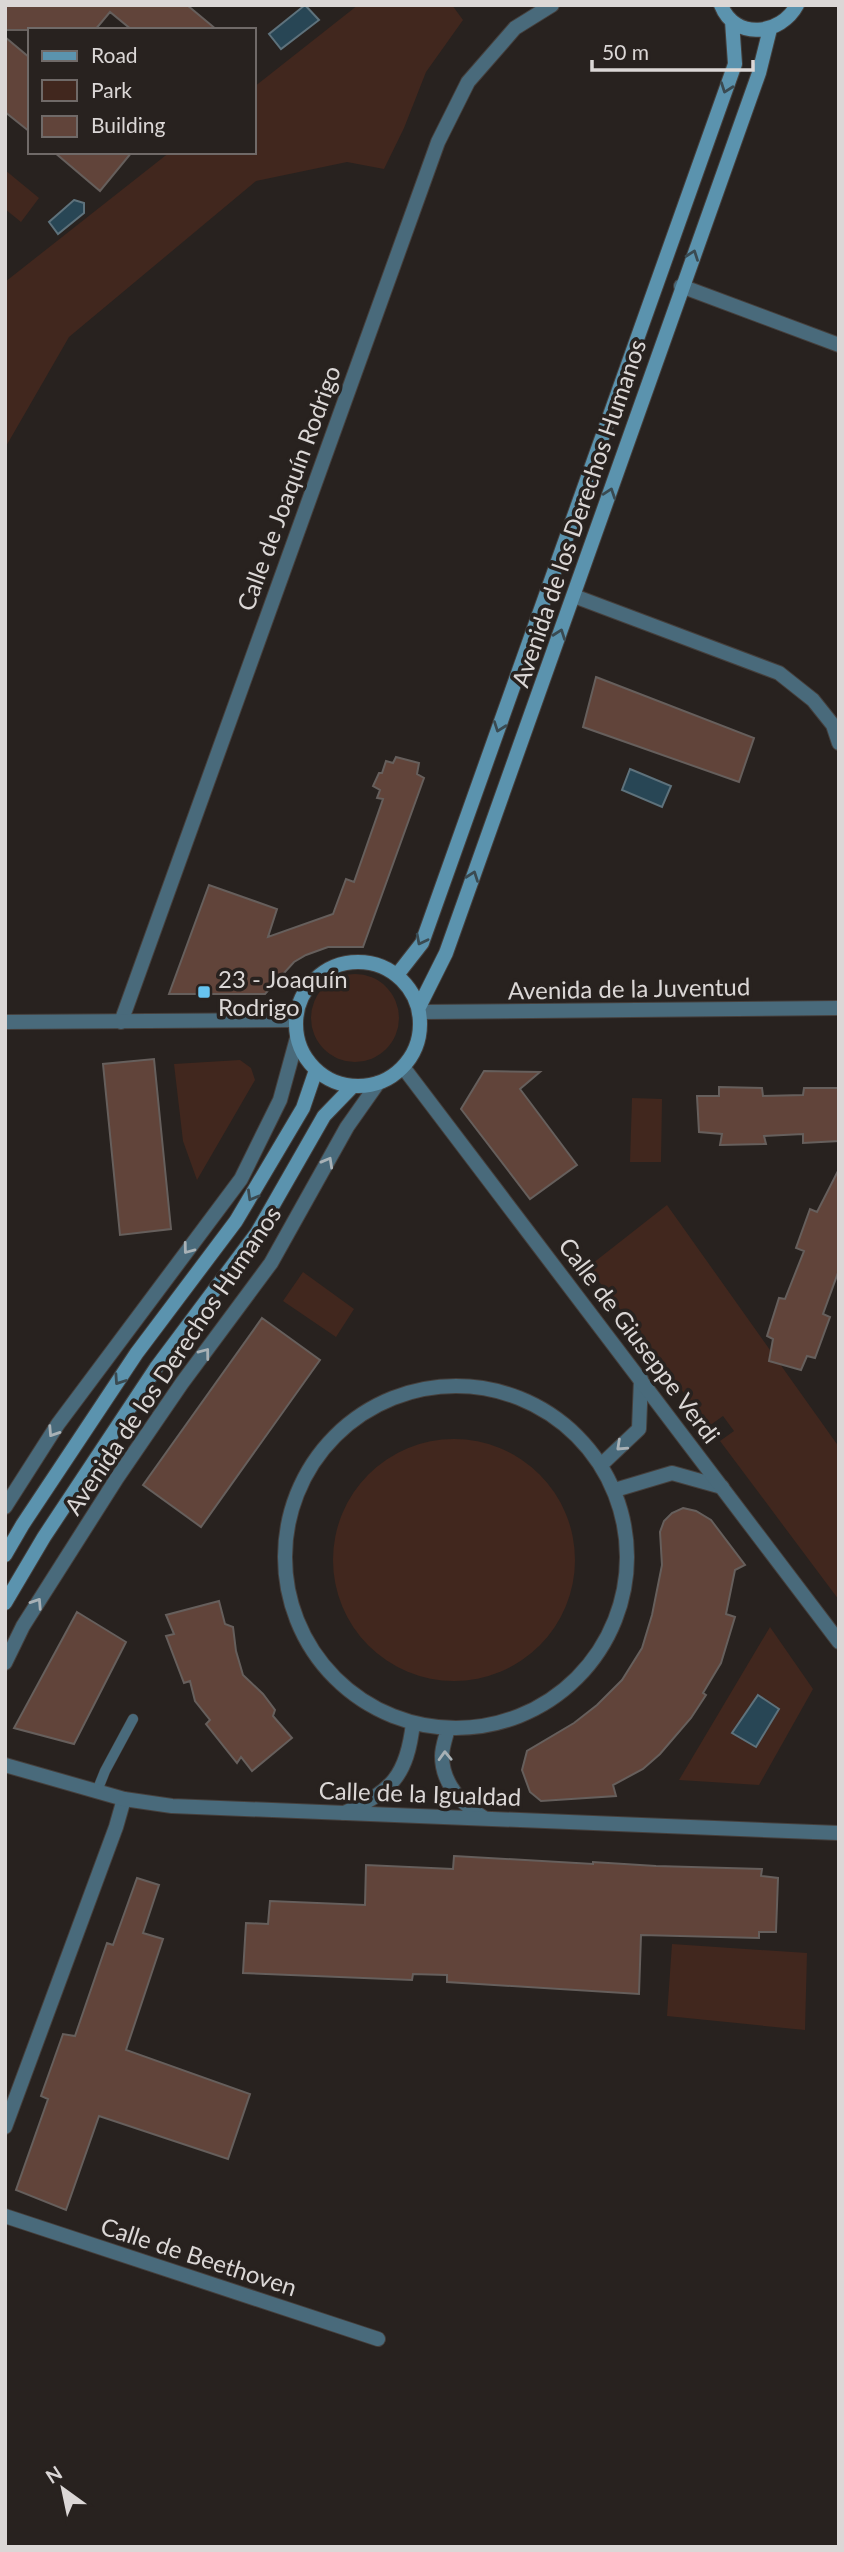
<svg xmlns="http://www.w3.org/2000/svg" width="844" height="2552" font-family="Lato,sans-serif">
<style>
.green{fill:#41271e}
.water{fill:#284655;stroke:#5e727c;stroke-width:2}
.building{fill:#61443a;stroke:#665f5c;stroke-width:2}
.lines{fill:none;stroke-linecap:round;stroke-linejoin:round}
.service-casing{stroke:#453f3c;stroke-width:11}
.minor-casing{stroke:#453f3c;stroke-width:16}
.tertiary-casing{stroke:#453f3c;stroke-width:16}
.secondary-casing{stroke:#453f3c;stroke-width:16}
.service{stroke:#496a7b;stroke-width:10}
.minor{stroke:#496a7b;stroke-width:14}
.tertiary{stroke:#496a7b;stroke-width:14}
.secondary{stroke:#5b93ae;stroke-width:14}
.oneway{stroke:#3a4a51}
.oneway2{stroke:#a8b1b6}
.poi-dot{fill:#67c4f0;stroke:#28221f;stroke-width:2.5}
.labels{text-anchor:middle;dominant-baseline:central;stroke-width:7;stroke-linejoin:round;paint-order:stroke}
.street-label{font-size:24px;fill:#dbd7d6;stroke:#28221f}
.poi-label{font-size:24px;fill:#dbd7d6;stroke:#28221f;text-anchor:start}
</style>
<rect width="100%" height="100%" fill="#28221f"/>
<path class="green" d="M358,5H452L463,20L426,72L404,128L384,169L347,162L256,181L69,337L5,448V282L170,152H254V87Z
M5,170L39,198L21,222L5,209Z
M311 1018a44 44 0 1 1 88 0a44 44 0 1 1-88 0Z
M240,1060L251,1068L255,1080L197,1180L183,1141L174,1064Z
M632,1098L662,1099L661,1162H630Z
M667,1205L839,1447V1600L720,1441L734,1431L723,1416L709,1426L588,1267Z
M303,1272L354,1309L336,1337L283,1301Z
M333 1560a121 121 0 1 1 242 0a121 121 0 1 1-242 0Z
M770,1627L813,1689L759,1785L679,1780Z
M672,1944L807,1953L805,2030L667,2016Z"/>
<path class="water" d="M305,5L319,20L281,49L269,34Z
M74,200L84,203V213L58,234L49,222Z
M630,769L671,786L662,807L622,790Z
M758,1695L779,1709L756,1747L732,1733Z"/>
<path class="building" d="M5,5H187L217,30H132L110,12L95,30H5Z
M5,37L30,58V132L5,112Z
M54,152H132L100,191Z
M596,677L754,738L739,782L583,727Z
M396,757L419,763L417,774L424,778L363,947H328L306,955L294,962L265,994H169L209,885L277,909L268,937L333,914L346,879L354,882L383,799L377,798L380,790L373,786L379,773H382L386,761L393,763Z
M154,1059L171,1229L120,1235L103,1064Z
M484,1071L540,1072L520,1089L577,1165L530,1199L461,1109Z
M719,1087L762,1088L763,1096L803,1095L804,1088H839V1141L803,1143V1134L764,1136L766,1144L720,1145L722,1134L699,1132L697,1096H719Z
M839,1169V1270L823,1314L830,1317L815,1358L807,1356L801,1370L769,1361L773,1339L767,1336L779,1298L785,1299L804,1251L796,1248L810,1209L817,1212Z
M262,1318L320,1360L201,1527L143,1485Z
M683,1508L696,1511L711,1520L745,1565L735,1570L726,1614L735,1617L721,1663L703,1693L706,1695L691,1718L660,1754L643,1769L613,1785L616,1796L541,1801L530,1792L522,1770L527,1751L574,1723L597,1705L622,1680L642,1648L652,1615L662,1565L660,1532L664,1521L672,1513Z
M219,1601L225,1624L233,1627L236,1651L243,1675L263,1694L275,1710L273,1716L292,1738L252,1771L241,1757L237,1763L206,1724L210,1720L195,1701L190,1681L184,1683L166,1636L174,1634L166,1615Z
M77,1612L126,1642L74,1744L14,1728Z
M454,1856L593,1864V1862L656,1866L762,1869L761,1876L778,1878L776,1932H759V1938L641,1935L639,1994L447,1982V1975L413,1974L412,1980L243,1973L246,1923L268,1924L270,1901L365,1905L366,1865L453,1869Z
M137,1878L159,1885L143,1933L163,1939L126,2050L250,2094L228,2159L99,2116L66,2210L16,2190L48,2099L41,2096L63,2034L75,2036L107,1943L113,1945Z"/>
<g class="lines">
<defs>
<path id="service" d="M97,1791L105,1771L133,1719"/>
<path id="minor" d="M681,286L839,345
M574,596L779,673L813,700L833,725L839,743
M121,1022L438,142L468,82L515,28L552,5
M285 1557a171 171 0 1 1 342 0a171 171 0 1 1-342 0Z
M602,1464L639,1429L641,1379
M615,1490L672,1473L722,1487
M5,1507L58,1424L241,1179L280,1100L297,1038
M5,1663L23,1626L117,1478L182,1383L271,1263L347,1127L378,1083
M448,1728C446,1737 442,1747 442,1756C442,1784 462,1804 484,1818
M344,1813C392,1791 407,1776 413,1723
M5,2127L116,1827L124,1799
M5,2216L378,2339"/>
<path id="tertiary" d="M419,1012L839,1008
M5,1022L296,1020
M403,1067L839,1642
M5,1765L124,1799L172,1806L839,1833"/>
<path id="secondary" d="M721,5C735,41 781,35 797,5
M296 1024a62 62 0 1 1 124 0a62 62 0 1 1-124 0Z
M397,975L422,943L735,64L732,21
M419,1007L446,953L759,73L770,29
M5,1555L23,1524L136,1354L236,1221L303,1108L316,1070
M5,1603L44,1537L156,1368L257,1233L324,1116L353,1086"/>
</defs>
<use href="#service" class="service-casing"/>
<use href="#minor" class="minor-casing"/>
<use href="#tertiary" class="tertiary-casing"/>
<use href="#secondary" class="secondary-casing"/>
<use href="#service" class="service"/>
<use href="#minor" class="minor"/>
<use href="#tertiary" class="tertiary"/>
<use href="#secondary" class="secondary"/>
</g>
<defs><path id="oneway-chevron" d="M-2-3.5L2.5 0L-2 3.5" fill="none" stroke-width="1.6" stroke-linecap="round" stroke-linejoin="round" transform="scale(1.75)"/></defs>
<g class="oneway">
<use href="#oneway-chevron" transform="translate(726 88) rotate(110)"/>
<use href="#oneway-chevron" transform="translate(693 255) rotate(-70)"/>
<use href="#oneway-chevron" transform="translate(610 493) rotate(-71)"/>
<use href="#oneway-chevron" transform="translate(560 634) rotate(-70)"/>
<use href="#oneway-chevron" transform="translate(499 727) rotate(110)"/>
<use href="#oneway-chevron" transform="translate(473 876) rotate(-70)"/>
<use href="#oneway-chevron" transform="translate(421 940) rotate(117)"/>
<use href="#oneway-chevron" transform="translate(252 1196) rotate(120)"/>
<use href="#oneway-chevron" transform="translate(119 1380) rotate(124)"/>
</g>
<g class="oneway2">
<use href="#oneway-chevron" transform="translate(328 1162) rotate(-61)"/>
<use href="#oneway-chevron" transform="translate(188 1249) rotate(127)"/>
<use href="#oneway-chevron" transform="translate(205 1353) rotate(-53)"/>
<use href="#oneway-chevron" transform="translate(53 1432) rotate(123)"/>
<use href="#oneway-chevron" transform="translate(621 1446) rotate(137)"/>
<use href="#oneway-chevron" transform="translate(37 1603) rotate(-57)"/>
<use href="#oneway-chevron" transform="translate(445 1756) rotate(-92)"/>
</g>
<rect class="poi-dot" x="197" y="985" width="14" height="14" rx="3.5"/>
<g class="labels">
<g class="street-label">
<text transform="translate(288 488) rotate(-70)">Calle de Joaquín Rodrigo</text>
<text transform="translate(578 513) rotate(-71)">Avenida de los Derechos Humanos</text>
<text transform="translate(629 988) rotate(-1)">Avenida de la Juventud</text>
<text transform="translate(640 1340) rotate(53)">Calle de Giuseppe Verdi</text>
<text transform="translate(172 1360) rotate(-56)">Avenida de los Derechos Humanos</text>
<text transform="translate(420 1793) rotate(2)">Calle de la Igualdad</text>
<text transform="translate(199 2256) rotate(18)">Calle de Beethoven</text>
</g>
<g class="poi-label">
<text x="218" y="978">23 - Joaquín<tspan x="218" dy="28">Rodrigo</tspan></text>
</g>
</g>
<rect width="844" height="2552" fill="none" stroke="#dbd7d6" stroke-width="14"/>
<rect x="28" y="28" width="228" height="126" fill="#28221f" stroke="#706a68" stroke-width="2"/>
<rect x="42" y="51" width="35" height="10" fill="#5b93ae" stroke="#706a68" stroke-width="2"/>
<text x="91" y="63" font-size="21" fill="#dbd7d6">Road</text>
<rect x="42" y="80" width="35" height="21" fill="#41271e" stroke="#706a68" stroke-width="2"/>
<text x="91" y="98" font-size="21" fill="#dbd7d6">Park</text>
<rect x="42" y="116" width="35" height="21" fill="#61443a" stroke="#706a68" stroke-width="2"/>
<text x="91" y="133" font-size="21" fill="#dbd7d6">Building</text>
<g transform="translate(63 2489) rotate(327)" stroke="#28221f" stroke-width="5" paint-order="stroke">
<path d="M0-5L12 26L0 18L-12 26Z" fill="#dbd7d6"/>
<text y="-10" font-size="19" font-weight="bold" text-anchor="middle" fill="#dbd7d6">N</text>
</g>
<path d="M592 60v10h161v-10" fill="none" stroke="#dbd7d6" stroke-width="3.5"/>
<text x="602" y="60" font-size="21" fill="#dbd7d6" stroke="#28221f" stroke-width="5" paint-order="stroke">50 m</text>
</svg>
